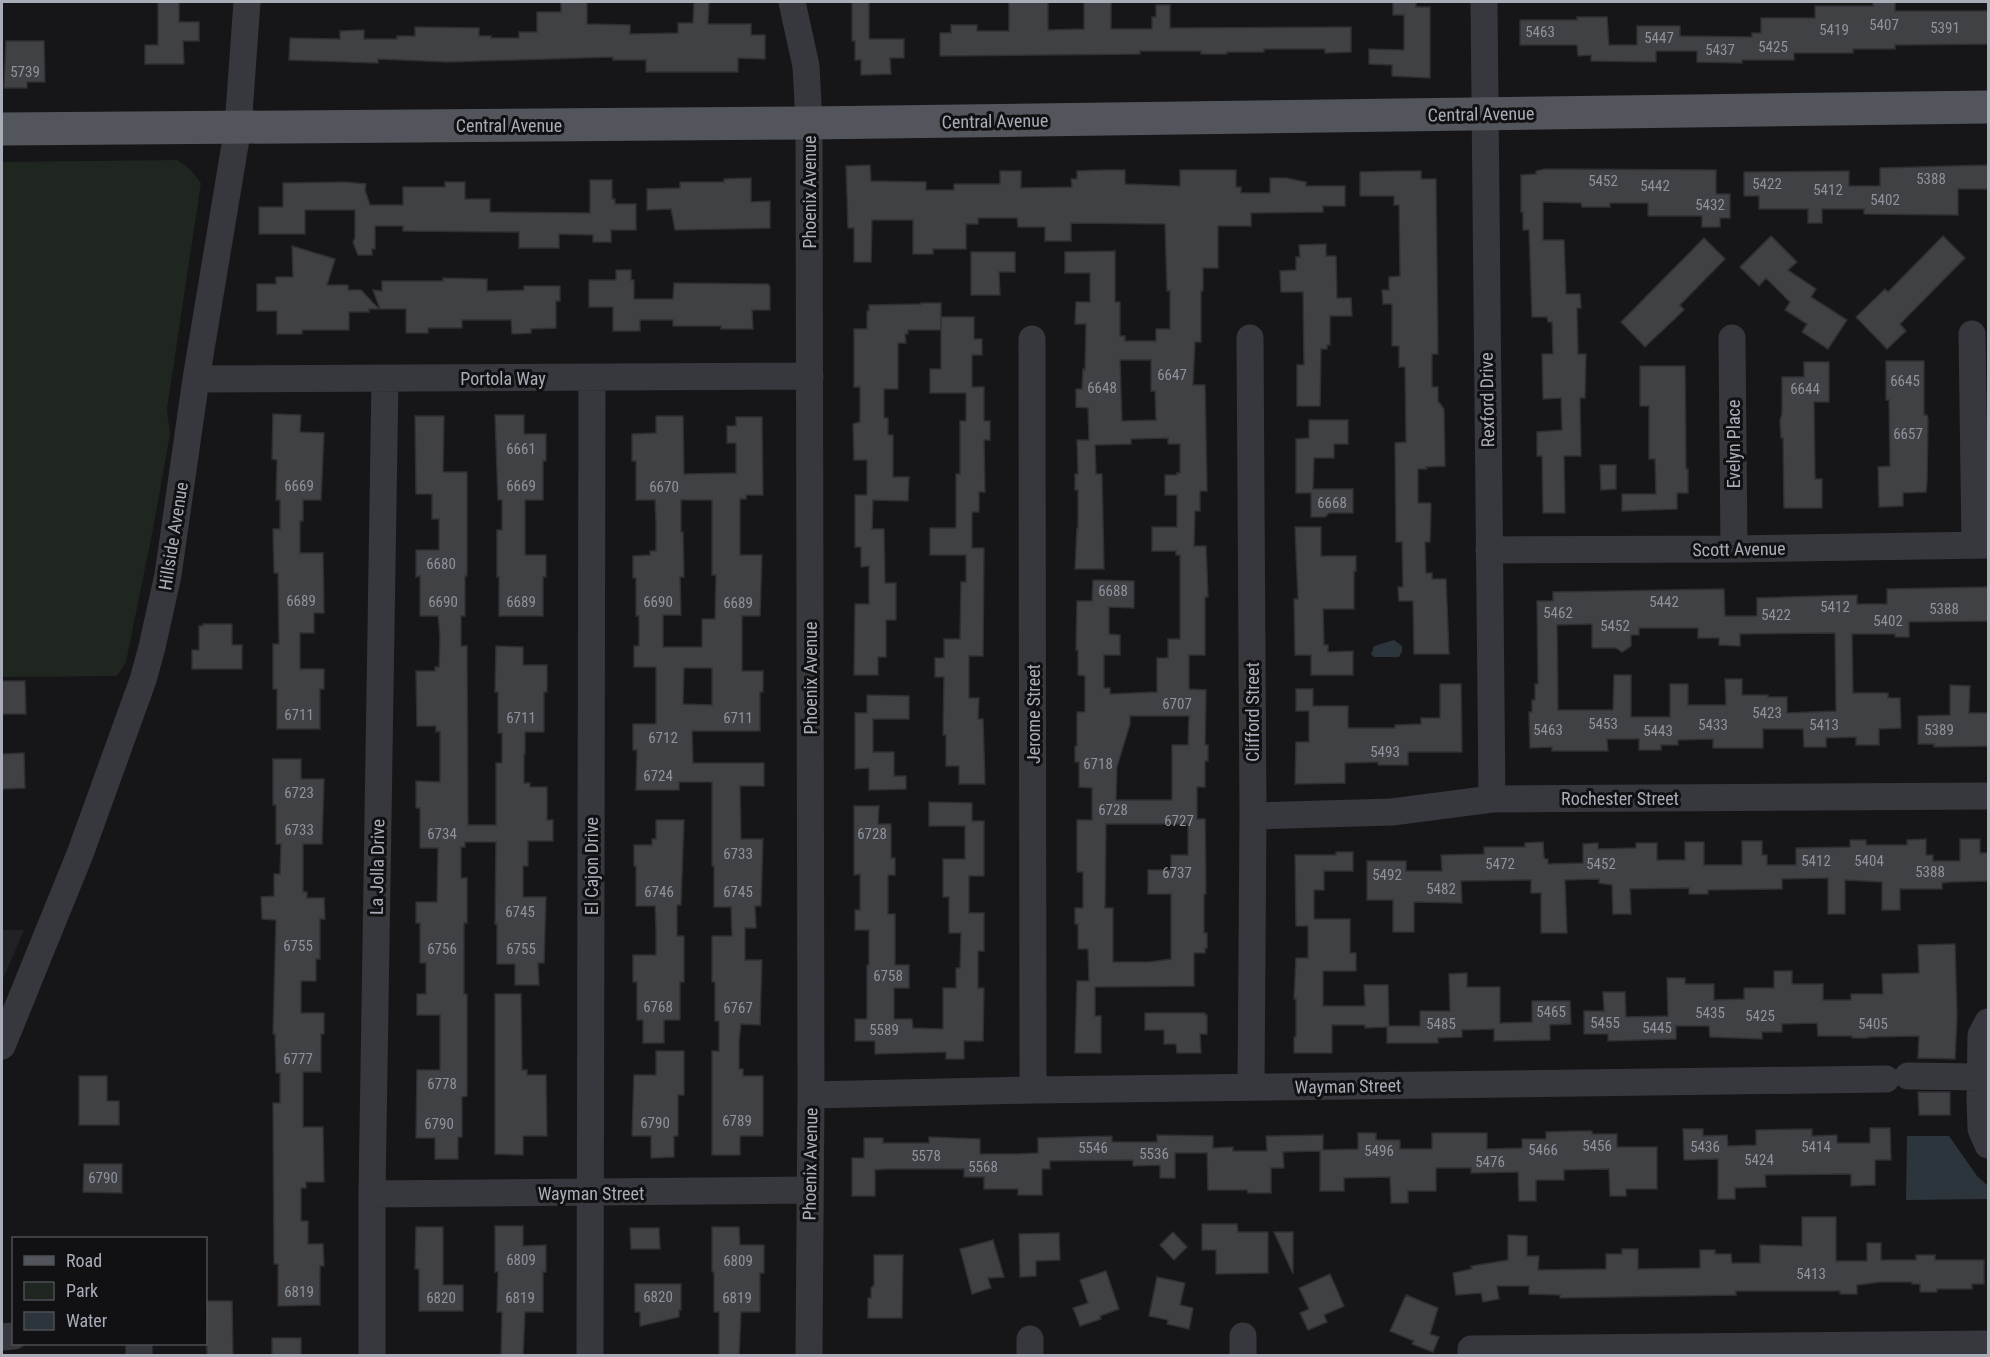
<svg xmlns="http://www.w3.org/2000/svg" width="1990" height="1357" font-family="'Roboto Condensed',sans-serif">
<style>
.built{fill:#222225}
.green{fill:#1e261f}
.water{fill:#2c353c}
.building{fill:#404145;stroke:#303034;stroke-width:1.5;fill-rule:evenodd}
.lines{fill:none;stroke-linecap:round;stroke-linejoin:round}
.minor{stroke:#37383d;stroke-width:27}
.major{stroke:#53555c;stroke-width:33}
.labels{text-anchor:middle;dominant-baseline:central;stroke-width:6;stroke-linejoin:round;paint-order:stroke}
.number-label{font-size:15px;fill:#8e929b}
.street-label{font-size:18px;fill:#a8adb8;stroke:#111113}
</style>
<rect width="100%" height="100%" fill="#161618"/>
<path class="built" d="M2,930H24L2,981Z"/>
<path class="green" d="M177,160L191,170L201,183L167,409L170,434L153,529L126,662L117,676L2,677V162Z"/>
<path class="water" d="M1394,640L1402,646V651L1399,657H1374L1371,654L1374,646Z
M1907,1136H1949L1977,1176L1988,1186V1199L1906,1200Z"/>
<path class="building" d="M158,2H179V22H199V41H183L184,64H145V45H158Z
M561,2H587V24L630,25V34L678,33V23H693L694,2H709L708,24H751V35H765V59L738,58V72H646V60H613V57L447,62L378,59V63L289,60L290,38L340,39V31L364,30V39H397V36H415V27L479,28V36H491V38H519V32H537V12H561Z
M852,2H869V39H904V58H890L891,74L861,75V60H855V41H852Z
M1009,2H1048V30L1084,29V2H1111V29H1152V17H1156V5H1170V28L1351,27V52L1325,53V49H1264V52H1227V54H1201V51H1140V54L940,56V33H951V25H977V31H1009Z
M1393,2H1416V7H1430V78L1392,76V65L1369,64V49L1404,50V15H1393Z
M1873,2H1895V11H1989V44L1895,45V49H1853V53H1794V60H1742V63L1697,62V51H1656V62L1591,61V55L1578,56L1577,45H1520V20H1577V17H1607L1609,45H1637V26H1680V36L1752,37V33H1761V18H1815V6H1873Z
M6,41H44L45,82H27V88H4Z
M870,165L871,181L926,182V190H954V184H1000V171H1021V188L1072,187L1071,179H1077V171L1102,170H1125V184L1180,186V170H1236V187H1241V193H1270V178H1286L1306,182V186H1345V206H1323V212L1251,213V226H1218V268H1203V291H1201V342H1195L1193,385H1205L1207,491H1200V511H1195L1194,546H1206L1208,597H1205V655H1189V689L1206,690L1205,745H1208V761H1205V787H1197V819H1205L1206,894H1204V933H1207V948H1205V953H1194V986L1095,987V1016H1101V1053H1075L1077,981H1089L1088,949H1078V924H1075V908H1083V872H1077V820H1092V788L1079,787V762H1075V746H1077V712H1085V676L1078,675V650H1076L1077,601H1092L1093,580L1134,581V608L1109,607V634L1120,635V655H1104V688H1110V694L1157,692V658H1168V639H1180V555H1176V551H1152V527H1177V495H1165V475H1177V473H1180V444H1168V438L1131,439V444L1095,445L1096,474H1102L1104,569H1075L1077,528H1078V490H1075V474H1078L1077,440H1089L1088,408L1076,407V389H1082L1083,369L1085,370L1086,324H1075L1076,302H1090V273H1065V252L1115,251V302H1120V336H1125V341H1156V329H1170V291H1167L1165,224L1071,223V241H1045V227H1018L1017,218H978V224H966V249H933V254H913V220H872L871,262H854V228H848L846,166ZM1120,360H1151V391H1155L1156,420L1122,421ZM1130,716H1189L1188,745H1172V800H1116L1117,767L1130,724ZM1106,824H1188V855H1171V870H1148V894H1171V959L1149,962H1113V908H1105Z
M1989,165V189H1958V215L1864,214V209H1822V223H1808V209H1759V196H1744V172L1849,171V186H1880V168Z
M1545,169L1716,170V194H1730V218H1720V227H1702V216H1648V203H1610V207H1582L1581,203L1543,202V240H1564L1566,294H1580L1581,308H1577L1578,354H1586L1585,398H1580L1581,456H1564L1565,513H1543L1542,456H1537V432L1562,430L1561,398L1543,399L1542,354H1553L1552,322H1548L1547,317H1532L1529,230H1523V212H1521V175L1536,174V171Z
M1396,171H1421V179H1436L1438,354H1432V387H1438V401L1444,409L1445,466L1426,467L1427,469H1418V503H1430L1431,505L1430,542H1425L1426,573H1432V579H1446L1449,654H1414L1413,601H1399L1398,587H1403L1402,542H1396L1395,443L1406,442L1405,367H1399V346H1392V304H1383L1382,290H1389V277L1400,276L1399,205H1394V196H1360V172Z
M751,178V202L770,201V228L675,230L671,209L647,210V189L680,188V182H724V179Z
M590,180H612V199H615V204H636V230H611V242H593V235L559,234V248H519V232L403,231V226H375V249H372V255H358L353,242L355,238V210H305V234H259V207H283V183L346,182L366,184L365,190L370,205H403V187H445V182H465V199H490V212L590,213Z
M1771,236L1797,262L1788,270L1816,289L1811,297L1847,320L1828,349L1802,332L1807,324L1785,310L1790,302L1766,278L1759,286L1740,267Z
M1943,236L1965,258L1900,324L1906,331L1887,349L1856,317L1885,289L1888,292Z
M1704,238L1725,259L1680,305L1684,310L1645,347L1621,322Z
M1326,244V256H1336L1337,298H1351L1352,316H1330V345H1327V349H1321L1320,406H1297V365H1304L1303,292H1281L1280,271L1296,270V257H1300L1299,245Z
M292,246L335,259L327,285H348V290H361L379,309H369V312H349V330H302V334H277V311H257V284H276V277H293Z
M971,252H1015V272H999L1000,295H971Z
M616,270H631V280H634V299H673L674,283L768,284L770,287V310H752L753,329H721V326H673V320H640V331H613V307H589V280H616Z
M443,278L487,279V291L524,290V286H560V301H556V328L531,329V333L512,334L511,320H462V328H428V333H406V309H380L373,290L382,291V281H443Z
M921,303H941V330H908V334H905L906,343H898V389H884V418H888V435H893V477H909L908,501L873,500L872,529H884L885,583H896V620H886V657H878V675H854L855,604H869V566L861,567V547H855V495H867V460H854L853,424L860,422V387H854V329H867V311H869V305L921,304Z
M941,317H974V339H982V355H972V387H984V421H990V440H984L985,492H979V512H972V548H984L983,656H969V698H979L978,719H983L985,784H959V766H946V735H943L944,677H935V658H944V639H960L961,582H966V555H930V528H956V474H960V421H966V393H930V369H941Z
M1886,361H1924V415H1927L1928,419L1927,482L1926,492L1903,493V506L1879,507L1878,467L1890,466L1889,400H1886Z
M1804,362H1829V402H1814L1815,479H1822V508H1784L1783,438H1781L1780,420L1782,414V377H1804Z
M1640,366H1685L1686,469H1688V493H1677V509L1622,511V494H1656L1655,459H1649V406H1640Z
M273,414L301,415L300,432L324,433L321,500H303V521H300V553H323L324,613H314V633H300V669H324V689H320V729H277V689H273V644H279L278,573H274L273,529H280V500H276L277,460L272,459Z
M495,415H524V434H546V461H543V500H525V555H546V577H543V616H499V577H497V530H502V500H498Z
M415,416H444L443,472H467V576H465V616H461V646H467L468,825H496V763H502V733H498V692H495L496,646L523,647V665H547V692H544V732H525V754H524V783H530V787H547V820H553V841H528V866H523V897H546L544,963H538L539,985H515V964H497V924H495L496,842H465V847H461V878H467V923H464V994H467V1096L462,1097V1137H458V1159H435V1138H416L417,1070H440V1015H417V994H426V963H420V923H416V902H437L438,848H420V808H416V781L440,782V731L436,732V726H417L416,671H435V667H439L440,637L438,616H420V576L416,577V550H439V519H432V494H416Z
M656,416H683L684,474L736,473V443H727V426H736V417H762L763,495H746V499H740V555H762L760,616H742V671H763V692H760V731H692L693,763H764V786H740L741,839H763L761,906H755L756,928H745V960H762L760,1025L741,1024L739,1042V1069H743V1076H763V1136H740V1155H712V1051H719V1021H715V982H712V936H732L731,907H714V866H712V782H679V790H636L637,750H633V724H656V667H634V646H639V616H636V578H633V556L650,555V551H656V521L655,500H636V461H632V434L656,433ZM681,500H712V575H716L715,619H702V647H663V615H681L680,577H684L683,532H681ZM684,668H712V705L683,704Z
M1309,420H1348V444H1334V458H1314L1313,489H1353V513H1329L1325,517H1311V493H1296V439L1309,438Z
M1600,465H1616V489L1601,490Z
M1295,527H1321V556H1356V571H1354V609H1323L1324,645H1328V652L1353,651V675H1311V655H1295L1294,599H1298Z
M1989,587V621L1909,622V637H1895V634H1852L1853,693H1888V698H1900L1901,728L1879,729V745H1856V737L1826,738V747H1804L1803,729H1763V748H1713V739L1678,740V745H1661V750H1639V739H1607L1608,751H1552V747L1530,748L1529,712H1532V700H1535V684H1538L1537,601H1553V592L1724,589L1725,616H1757V598L1857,595V604H1887V589ZM1592,624V648H1616L1622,652L1631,646V635H1639V628H1698V638H1719V645L1740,646V634L1835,633L1836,711L1787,713V697H1768V695H1742V679H1725L1726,705H1688V684H1670V717H1631V675H1614L1613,710H1558L1557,625Z
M203,624H232V645H242V669H192V650H199V626H203Z
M2,681H25L26,714H2Z
M1440,684H1461L1462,752H1408V765H1378V762L1345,763V783L1295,784L1296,742H1309V711H1296V689H1313V706H1348V728H1395V725L1421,724V718H1440Z
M1950,685L1970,686L1969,713H1989V746L1934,747V744H1918V716L1950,715Z
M867,695L909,696V719H873V752H894V776H906V789L869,790V768L855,769V713H867Z
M24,753L25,788L2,789V754Z
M273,759H301V779H324L322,844H303V892H307V898H324L325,919H320V959H316V981H301V1013H324V1034H321V1072H303V1127H323L324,1182H306V1188H301V1221H308V1244H323L324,1266H320V1305L278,1306V1264H274L273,1103H280V1073H276L275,1034H273L276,920L262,919L261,897L274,896V874H280L281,844H276V805H273Z
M929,802L972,803V821H984V876H969V913H984V951H978V988H984L983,1041H964V1059H946V1052L875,1054V1041H855V1019H867V965H869V930H855V910H860V874L854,875V806H879L878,824H891V858H895V875H888V914H895V965H909V988H894V1019H912L913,1028L943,1029V988H956V968H960L961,933H949V897H943V859H965V826H929Z
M656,820H684L681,905H677V936H684V982H680V1020H664V1043H643V1020H637V982H633V955H656V927L655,906H636V866H634V845H652V839H656Z
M1926,839V855H1933V861H1960V839H1980V853H1988L1989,881L1951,882L1942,883V889H1900V910H1882V882L1845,880V914H1828V878L1782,879V889L1708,890V894H1689V888L1630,889L1631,914H1613L1612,885L1599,883V879L1565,880L1567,933H1541V893H1531V880L1461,881L1462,903L1414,902V932H1393V900H1367V861H1406V871H1442L1441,855L1484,854V847H1525V843L1543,842L1544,857L1545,859H1548V864L1583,863V844L1598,843V849L1636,848V843H1657V860H1685V842H1704V865H1742V841H1762V855H1767V865H1796V848L1850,847V840H1866V845H1907V840Z
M1336,852H1353V871H1324V890H1314V919H1350V953H1356V971H1323V1006H1365L1364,985H1388L1389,1026H1420V1011H1450L1449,974L1467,973V987H1500V1023L1532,1022V1001H1570L1571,1024L1550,1025V1040L1494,1041V1029L1462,1030V1037L1438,1038V1043H1387V1027L1365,1028V1025H1332V1053H1294V1037H1296V999H1294L1296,958H1308V926H1296L1295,855H1336Z
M1955,944L1957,1016L1955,1059L1918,1058L1919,1036L1868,1037V1038H1852V1036H1818L1817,1023L1782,1024V1032H1762V1039L1710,1037L1709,1026H1676V1039L1608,1041V1034H1584V1011H1604L1603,992H1625L1626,1017L1668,1016L1667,978H1685V984H1714V1000L1744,999V988H1774V971H1792V984H1823V1000H1851V994H1883L1882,974L1919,973L1918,945Z
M495,994H521L522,1070H527V1075H546L547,1136H523V1155L495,1154Z
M1145,1013H1205V1015H1207V1034H1200L1201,1053H1177L1176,1044H1164V1030H1145Z
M656,1051H684V1095H678V1136H674V1157L651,1158V1136H632L634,1075H656Z
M79,1076H107V1101H119V1125H79Z
M1918,1092H1950V1115H1919Z
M1870,1128H1890L1891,1160H1875V1185L1851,1186V1174L1765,1175L1766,1187L1735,1188V1199H1718V1159L1684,1160L1683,1129H1703V1136L1727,1135L1728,1146L1756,1145V1130L1812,1129V1136L1837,1135V1143H1870Z
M1576,1131H1592V1134H1617V1147H1657V1189H1626V1196H1610L1609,1169L1564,1170V1180H1536V1201H1519L1518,1172L1471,1173V1168H1436V1191H1408V1203H1391L1390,1177L1344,1178V1191H1320V1151L1283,1152L1284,1168H1271V1193H1248L1247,1190H1208L1207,1153H1175V1178H1160V1165L1133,1166V1160L1050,1161V1169H1042V1195H1018V1189H984V1177H964V1169H888L875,1170V1196H852V1158H864V1138H883V1143H929V1137L980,1139V1154H1018L1038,1153V1138L1112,1136V1142H1157V1135L1213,1136V1148L1233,1147V1151H1267L1266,1136L1323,1135V1150L1358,1149V1133H1376V1140H1400V1149H1432V1133H1487V1149L1522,1148V1139H1546V1132Z
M84,1164H122V1193L83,1192Z
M1802,1217H1836V1261H1867V1243H1881V1260H1916V1255H1935V1260H1984V1284H1972V1289H1937V1292H1920V1284H1912V1282H1881L1857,1285V1294H1840V1291H1736V1295L1560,1298V1295L1529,1294V1286H1497L1499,1299L1483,1302L1481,1293L1456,1295L1453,1273L1472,1269L1471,1266L1508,1260V1235L1527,1236V1256H1539L1538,1270L1606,1269V1254H1622V1249H1638V1269L1700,1268V1250H1715V1254H1731L1732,1263H1760V1245L1802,1246Z
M1202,1224H1237L1238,1232H1268V1273L1216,1274V1250H1202Z
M495,1226H523V1246L546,1245V1272H543V1312H525L523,1356H501L502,1312H497L498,1272H495Z
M416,1227H443V1285H463V1311H419V1269H415Z
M712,1227H739L740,1245H764V1273H760V1312H741L739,1356H719V1312H714V1272H712Z
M630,1228H659L660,1249H631Z
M1173,1232L1187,1247L1174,1260L1160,1245Z
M1274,1232H1293V1274Z
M1059,1233L1060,1260L1036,1261V1276L1020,1277L1019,1234Z
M993,1240L1004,1277L988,1278L991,1288L972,1294L960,1249Z
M874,1255H903L902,1318H868V1298H871V1288L874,1285Z
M1106,1271L1119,1309L1100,1316L1101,1319L1080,1326L1073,1308L1088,1303L1080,1280Z
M1330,1274L1344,1306L1324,1315L1327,1322L1308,1330L1300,1313L1309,1309L1299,1288Z
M1157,1277L1185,1283L1180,1305L1193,1308L1189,1329L1167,1324L1168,1320L1149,1316Z
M635,1284H681V1310H679V1317L640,1326V1312H635Z
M1406,1295L1438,1308L1430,1334L1439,1337L1433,1352L1412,1344L1414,1341L1390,1331Z
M206,1301H232L233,1356H207Z
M272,1338H301V1356H272Z"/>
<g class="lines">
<path class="minor" d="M792,2L806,66L809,123L811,1095L809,1356
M1484,2L1492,799
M1972,334L1975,545
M1250,338L1253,816L1251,1087
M1732,338L1734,549
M1032,339L1033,1090
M196,379L810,376
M1489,550L1734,549L1988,545
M1253,816L1392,812L1492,799L1988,796
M1988,1022L1981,1035L1980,1099L1981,1129L1988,1145
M2,1046L80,854L143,680L152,647L168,575L196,379L238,127L247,2
M1908,1076L1981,1077
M811,1095L1033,1090L1886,1079
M372,1194L810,1190
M1243,1336V1356
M2,1337L14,1336
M1030,1339V1356
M139,1356V1344
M372,1356V1194L385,378
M590,1356L592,377
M1471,1356V1349L1988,1344"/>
<path class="major" d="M2,129L809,123L1988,107"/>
</g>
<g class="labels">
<g class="number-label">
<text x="1884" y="25">5407</text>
<text x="1945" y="28">5391</text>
<text x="1834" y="30">5419</text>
<text x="1540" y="32">5463</text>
<text x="1659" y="38">5447</text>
<text x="1773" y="47">5425</text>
<text x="1720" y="50">5437</text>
<text x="25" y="72">5739</text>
<text x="1931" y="179">5388</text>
<text x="1603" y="181">5452</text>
<text x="1767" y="184">5422</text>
<text x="1655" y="186">5442</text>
<text x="1828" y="190">5412</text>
<text x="1885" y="200">5402</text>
<text x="1710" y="205">5432</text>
<text x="1172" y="375">6647</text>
<text x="1905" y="381">6645</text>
<text x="1102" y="388">6648</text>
<text x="1805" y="389">6644</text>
<text x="1908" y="434">6657</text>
<text x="521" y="449">6661</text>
<text x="299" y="486">6669</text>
<text x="521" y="486">6669</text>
<text x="664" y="487">6670</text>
<text x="1332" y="503">6668</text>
<text x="441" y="564">6680</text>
<text x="1113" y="591">6688</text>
<text x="301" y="601">6689</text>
<text x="443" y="602">6690</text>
<text x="521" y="602">6689</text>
<text x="658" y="602">6690</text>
<text x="1664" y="602">5442</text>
<text x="738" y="603">6689</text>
<text x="1835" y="607">5412</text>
<text x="1944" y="609">5388</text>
<text x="1558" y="613">5462</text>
<text x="1776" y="615">5422</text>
<text x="1888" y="621">5402</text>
<text x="1615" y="626">5452</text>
<text x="1177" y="704">6707</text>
<text x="1767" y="713">5423</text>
<text x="299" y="715">6711</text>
<text x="521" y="718">6711</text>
<text x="738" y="718">6711</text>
<text x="1603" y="724">5453</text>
<text x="1713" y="725">5433</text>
<text x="1824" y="725">5413</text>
<text x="1548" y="730">5463</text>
<text x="1939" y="730">5389</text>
<text x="1658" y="731">5443</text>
<text x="663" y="738">6712</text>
<text x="1385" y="752">5493</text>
<text x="1098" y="764">6718</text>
<text x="658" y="776">6724</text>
<text x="299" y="793">6723</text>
<text x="1113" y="810">6728</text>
<text x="1179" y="821">6727</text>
<text x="299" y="830">6733</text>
<text x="442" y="834">6734</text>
<text x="872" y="834">6728</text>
<text x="738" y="854">6733</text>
<text x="1816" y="861">5412</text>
<text x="1869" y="861">5404</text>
<text x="1500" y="864">5472</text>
<text x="1601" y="864">5452</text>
<text x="1930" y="872">5388</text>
<text x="1177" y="873">6737</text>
<text x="1387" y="875">5492</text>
<text x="1441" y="889">5482</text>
<text x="659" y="892">6746</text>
<text x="738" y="892">6745</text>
<text x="520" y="912">6745</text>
<text x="298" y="946">6755</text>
<text x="442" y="949">6756</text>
<text x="521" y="949">6755</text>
<text x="888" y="976">6758</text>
<text x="658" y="1007">6768</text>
<text x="738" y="1008">6767</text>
<text x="1551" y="1012">5465</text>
<text x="1710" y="1013">5435</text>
<text x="1760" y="1016">5425</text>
<text x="1605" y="1023">5455</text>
<text x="1441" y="1024">5485</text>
<text x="1873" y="1024">5405</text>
<text x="1657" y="1028">5445</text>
<text x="884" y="1030">5589</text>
<text x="298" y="1059">6777</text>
<text x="442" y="1084">6778</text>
<text x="737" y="1121">6789</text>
<text x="655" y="1123">6790</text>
<text x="439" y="1124">6790</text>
<text x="1597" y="1146">5456</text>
<text x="1705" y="1147">5436</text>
<text x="1816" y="1147">5414</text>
<text x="1093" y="1148">5546</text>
<text x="1543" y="1150">5466</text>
<text x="1379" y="1151">5496</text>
<text x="1154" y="1154">5536</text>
<text x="926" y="1156">5578</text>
<text x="1759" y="1160">5424</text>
<text x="1490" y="1162">5476</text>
<text x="983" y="1167">5568</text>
<text x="103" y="1178">6790</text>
<text x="521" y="1260">6809</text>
<text x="738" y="1261">6809</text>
<text x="1811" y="1274">5413</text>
<text x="299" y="1292">6819</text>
<text x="658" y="1297">6820</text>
<text x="441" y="1298">6820</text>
<text x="520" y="1298">6819</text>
<text x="737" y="1298">6819</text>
</g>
<g class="street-label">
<text transform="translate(1481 114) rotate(-1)">Central Avenue</text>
<text transform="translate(995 121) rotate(-1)">Central Avenue</text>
<text x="509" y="125">Central Avenue</text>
<text transform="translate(809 192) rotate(-90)">Phoenix Avenue</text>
<text x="503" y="378">Portola Way</text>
<text transform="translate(1487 400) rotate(-91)">Rexford Drive</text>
<text transform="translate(1733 444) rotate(-90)">Evelyn Place</text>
<text transform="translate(173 536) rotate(-81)">Hillside Avenue</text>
<text transform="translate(1739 549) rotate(-1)">Scott Avenue</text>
<text transform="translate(810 678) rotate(-90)">Phoenix Avenue</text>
<text transform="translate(1252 712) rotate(-90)">Clifford Street</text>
<text transform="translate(1033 714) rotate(-90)">Jerome Street</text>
<text x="1620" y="798">Rochester Street</text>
<text transform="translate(591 866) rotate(-90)">El Cajon Drive</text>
<text transform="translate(377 867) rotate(-89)">La Jolla Drive</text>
<text transform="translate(1348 1086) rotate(-1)">Wayman Street</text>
<text transform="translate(810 1164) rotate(-89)">Phoenix Avenue</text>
<text x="591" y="1193">Wayman Street</text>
</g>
</g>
<rect width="1990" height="1357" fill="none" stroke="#a8adb8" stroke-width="6"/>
<rect x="12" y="1237" width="195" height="108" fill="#111113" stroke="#4d4f55" stroke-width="1.5"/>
<rect x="24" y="1256" width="30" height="9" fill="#53555c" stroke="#4d4f55" stroke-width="1.5"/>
<text x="66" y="1267" font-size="18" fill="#a8adb8">Road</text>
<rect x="24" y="1282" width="30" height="18" fill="#1e261f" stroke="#4d4f55" stroke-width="1.5"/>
<text x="66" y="1297" font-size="18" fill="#a8adb8">Park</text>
<rect x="24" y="1312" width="30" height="18" fill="#2c353c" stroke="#4d4f55" stroke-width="1.5"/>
<text x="66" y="1327" font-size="18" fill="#a8adb8">Water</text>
</svg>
